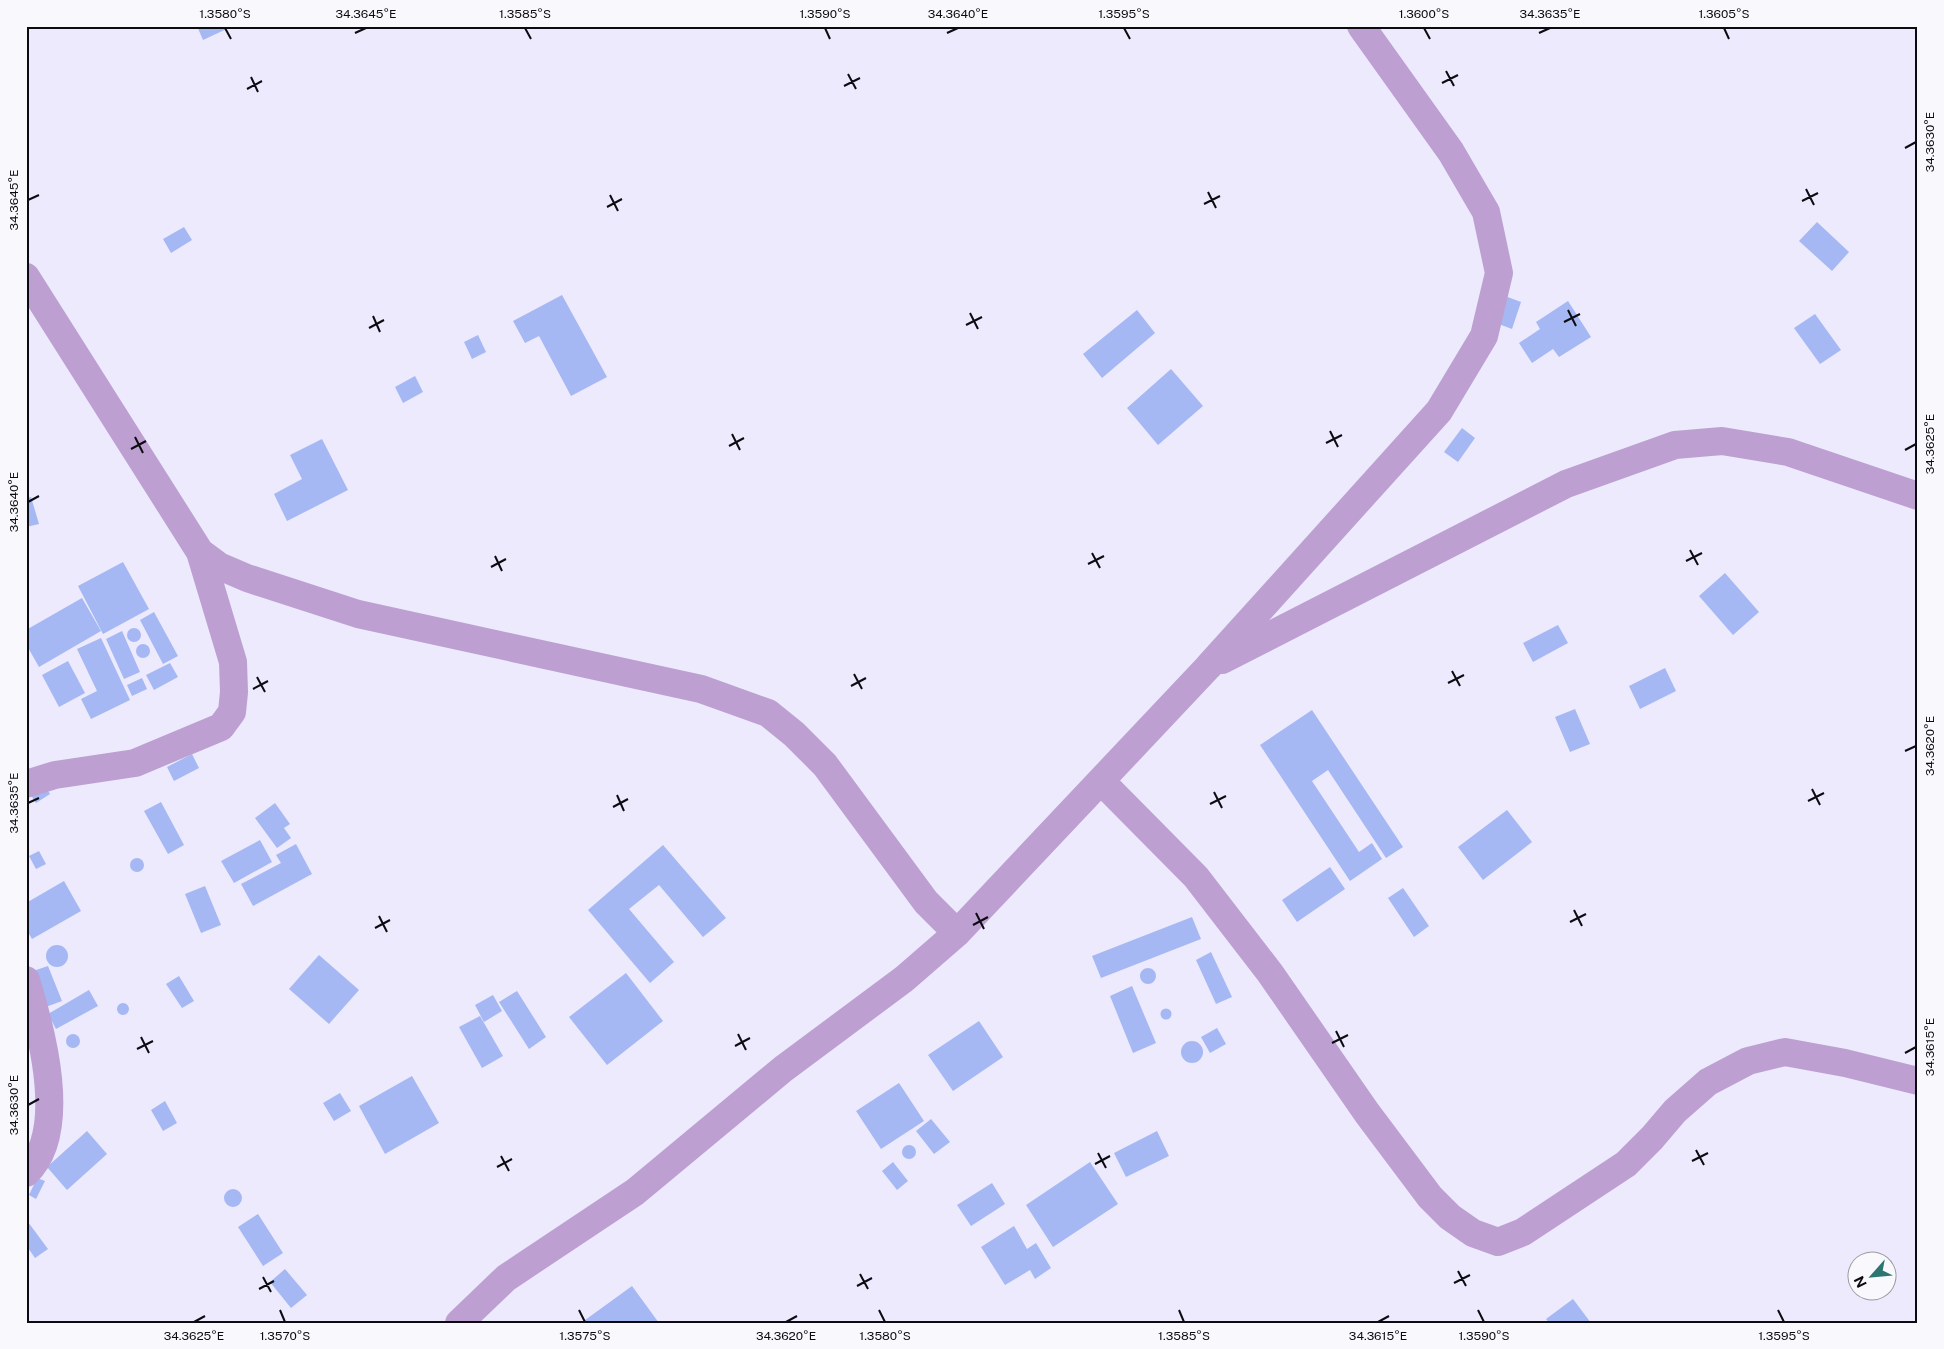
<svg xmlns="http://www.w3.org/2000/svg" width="1944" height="1349" font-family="'Public Sans',sans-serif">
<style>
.building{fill:#a5b8f3}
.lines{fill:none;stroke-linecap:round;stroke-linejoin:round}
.minor{stroke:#bda0d1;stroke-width:28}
.ticks{fill:none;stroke:#0c0b11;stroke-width:2}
.neatline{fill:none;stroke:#0c0b11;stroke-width:2}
.ticks-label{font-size:12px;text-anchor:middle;fill:#0c0b11}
</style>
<rect width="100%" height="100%" fill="#eceafc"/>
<path class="building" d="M197,26H233L203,40Z
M1817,222L1849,252L1832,271L1799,241Z
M184,227L192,240L171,253L163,239Z
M562,295L607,377L571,396L539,336L525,343L513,321Z
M1505,296L1521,302L1512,329L1496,323Z
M1568,301L1591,337L1559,357L1553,349L1532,363L1519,343L1540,329L1536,322Z
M1137,310L1155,333L1102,378L1083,354Z
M1815,314L1841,350L1820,364L1794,328Z
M478,335L486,352L472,359L464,342Z
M1171,369L1203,406L1158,445L1127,408Z
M415,376L423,392L403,403L395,387Z
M1462,428L1475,438L1458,462L1444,452Z
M322,439L348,490L287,521L274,494L302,479L290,455Z
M31,497L39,524L26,527V498Z
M123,562L149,609L103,634L78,586Z
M1725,573L1759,612L1733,635L1699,596Z
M82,598L101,631L39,667L26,644V630Z
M154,612L178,656L163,664L140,620Z
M1558,625L1568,643L1533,662L1523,643Z
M127 635a7 7 0 1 1 14 0a7 7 0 1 1-14 0Z
M122,631L140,672L124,679L106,639Z
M101,638L130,700L91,719L81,699L97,691L77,649Z
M136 651a7 7 0 1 1 14 0a7 7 0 1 1-14 0Z
M68,661L85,693L59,707L42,675Z
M170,663L178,677L154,690L146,675Z
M1665,668L1676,691L1640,709L1629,686Z
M142,678L147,689L132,696L127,685Z
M1575,709L1590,744L1570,752L1555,717Z
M1312,710L1403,847L1386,858L1328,770L1312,781L1359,852L1372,843L1382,859L1350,881L1260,745Z
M192,754L199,768L174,781L167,767Z
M43,783L50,794L36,803L29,792Z
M161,802L184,845L168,854L144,811Z
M275,803L290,824L284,828L291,838L277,848L255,818Z
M1507,810L1532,842L1483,880L1458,847Z
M260,840L272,862L234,883L221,861Z
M296,844L312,874L253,906L241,884L281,863L276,855Z
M663,845L726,918L703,937L659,885L629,909L674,962L650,983L588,910Z
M39,851L46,864L36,869L29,856Z
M130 865a7 7 0 1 1 14 0a7 7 0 1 1-14 0Z
M1330,867L1345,889L1297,922L1282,900Z
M64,881L81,911L32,939L26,929V903Z
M205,886L221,925L201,933L185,894Z
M1403,888L1429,926L1414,937L1388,898Z
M1192,917L1201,939L1101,978L1092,956Z
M46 956a11 11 0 1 1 22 0a11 11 0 1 1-22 0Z
M1211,952L1232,997L1216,1004L1196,960Z
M319,955L359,990L329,1024L289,989Z
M48,966L62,1001L43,1008L30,972Z
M1140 976a8 8 0 1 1 16 0a8 8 0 1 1-16 0Z
M626,973L663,1021L607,1065L569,1017Z
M179,976L194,1001L182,1008L166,984Z
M1132,986L1156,1043L1133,1053L1110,996Z
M89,990L98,1006L56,1029L48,1014Z
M517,991L546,1037L529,1049L499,1002Z
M493,995L502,1011L484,1022L475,1005Z
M117 1009a6 6 0 1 1 12 0a6 6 0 1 1-12 0Z
M1160.5 1014a5.5 5.5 0 1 1 11 0a5.5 5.5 0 1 1-11 0Z
M480,1016L503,1056L482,1068L459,1027Z
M979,1021L1003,1057L953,1091L928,1055Z
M1217,1028L1226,1044L1210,1053L1201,1037Z
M66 1041a7 7 0 1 1 14 0a7 7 0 1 1-14 0Z
M1181 1052a11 11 0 1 1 22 0a11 11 0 1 1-22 0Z
M412,1076L439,1123L385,1154L359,1106Z
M899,1083L924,1121L881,1149L856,1111Z
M340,1093L351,1111L334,1121L323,1103Z
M165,1101L177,1123L163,1131L151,1110Z
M931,1119L950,1142L934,1154L916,1131Z
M87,1131L107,1154L67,1190L47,1167Z
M1157,1131L1169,1156L1126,1177L1114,1153Z
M902 1152a7 7 0 1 1 14 0a7 7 0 1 1-14 0Z
M893,1162L908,1181L897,1190L882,1171Z
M1090,1162L1118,1204L1053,1247L1026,1205Z
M37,1178L45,1181L36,1199L29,1195Z
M992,1183L1005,1204L971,1226L957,1205Z
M224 1198a9 9 0 1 1 18 0a9 9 0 1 1-18 0Z
M258,1214L283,1253L263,1266L238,1227Z
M28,1222L48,1249L35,1258L26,1245V1223Z
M1014,1226L1027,1249L1036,1243L1051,1268L1035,1279L1030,1270L1005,1285L981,1247Z
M285,1269L307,1295L291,1308L270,1282Z
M632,1286L659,1323H581Z
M1573,1299L1591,1323H1549L1546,1319Z"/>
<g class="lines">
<path class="minor" d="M26,277L200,552L219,566L247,578L358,614L701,689L768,713L794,734L825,765L926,902L957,933
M1222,660L1566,484L1675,445L1722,441L1788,452L1918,496
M1101,781L1196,877L1270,973L1367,1113L1430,1197L1450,1217L1473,1233L1498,1242L1523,1232L1626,1164L1652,1138L1675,1111L1708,1082L1748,1061L1785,1052L1845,1063L1918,1081
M26,784L55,775L135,763L221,727L232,712L234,692L233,662L200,552
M26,980C41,1029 70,1132 26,1173
M459,1323L506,1278L635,1192L783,1069L904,979L957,933L1208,667L1439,411L1484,336L1499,273L1486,212L1451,152L1361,26"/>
</g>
<path class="ticks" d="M225,28L231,39M525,28L531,39M825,28L830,39M1124,28L1130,39M1424,28L1430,39M1724,28L1729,39M355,33L366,28M947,33L958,28M1539,33L1550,28M1446,71L1454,86M848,74L856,89M251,77L258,92M1442,83L1458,75M844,86L860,78M247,89L262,81M1905,148L1916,142M1806,189L1814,205M1208,192L1216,208M610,195L618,211M28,200L39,195M1802,201L1818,193M1204,204L1220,196M607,207L622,199M1568,310L1576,326M970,313L978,329M373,316L380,332M1564,322L1580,314M966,325L982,317M369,328L384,320M1330,431L1338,447M732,434L740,450M135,437L143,453M1326,443L1342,435M729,446L744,438M131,449L146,441M1905,450L1916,444M28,502L39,496M1690,550L1698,565M1092,553L1100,568M495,556L502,571M1686,561L1702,553M1088,564L1104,556M491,567L506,559M1452,671L1460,686M854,674L862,689M257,677L265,692M1448,683L1464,675M851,686L866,678M253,689L268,681M1905,751L1916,746M1812,789L1820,805M1214,792L1222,808M617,795L624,811M1808,801L1824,793M28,803L39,798M1210,804L1226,796M613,807L628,799M1574,910L1582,926M976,913L984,929M379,916L387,932M1570,922L1586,914M973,925L988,917M375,928L390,920M1336,1031L1344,1047M738,1034L746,1050M141,1037L149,1053M1332,1043L1348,1035M735,1046L750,1038M137,1049L153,1041M1905,1053L1916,1047M28,1105L39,1099M1696,1150L1704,1165M1098,1153L1106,1168M501,1156L509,1171M1692,1161L1708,1153M1095,1164L1110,1156M497,1167L512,1159M1458,1271L1466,1286M860,1274L868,1289M263,1277L271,1292M1454,1283L1470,1275M857,1286L872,1278M259,1289L274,1281M280,1310L285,1322M579,1310L585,1322M879,1310L885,1322M1179,1310L1184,1322M1478,1310L1484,1322M1778,1310L1784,1322M194,1322L205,1316M786,1322L797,1316M1378,1322L1389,1316"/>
<rect width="1944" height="1349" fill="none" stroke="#f9f9fd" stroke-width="55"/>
<g transform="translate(1872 1276) rotate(243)"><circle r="24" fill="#f9f9fd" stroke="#9a9a9f"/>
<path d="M0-4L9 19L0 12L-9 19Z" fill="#2c7570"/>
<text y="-8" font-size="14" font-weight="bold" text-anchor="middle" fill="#0c0b11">N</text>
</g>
<rect x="28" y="28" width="1888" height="1294" class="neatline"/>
<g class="ticks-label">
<text x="225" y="18">1.3580°S</text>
<text x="366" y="18">34.3645°E</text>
<text x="525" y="18">1.3585°S</text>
<text x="825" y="18">1.3590°S</text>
<text x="958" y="18">34.3640°E</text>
<text x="1124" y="18">1.3595°S</text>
<text x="1424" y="18">1.3600°S</text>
<text x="1550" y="18">34.3635°E</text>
<text x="1724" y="18">1.3605°S</text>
<text transform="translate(1930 142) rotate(-90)" y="4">34.3630°E</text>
<text transform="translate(14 200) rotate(-90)" y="4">34.3645°E</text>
<text transform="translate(1930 444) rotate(-90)" y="4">34.3625°E</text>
<text transform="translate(14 502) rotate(-90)" y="4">34.3640°E</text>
<text transform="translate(1930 746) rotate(-90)" y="4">34.3620°E</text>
<text transform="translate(14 803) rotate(-90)" y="4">34.3635°E</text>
<text transform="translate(1930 1047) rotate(-90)" y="4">34.3615°E</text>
<text transform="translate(14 1105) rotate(-90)" y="4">34.3630°E</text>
<text x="194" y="1340">34.3625°E</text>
<text x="285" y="1340">1.3570°S</text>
<text x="585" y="1340">1.3575°S</text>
<text x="786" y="1340">34.3620°E</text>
<text x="885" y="1340">1.3580°S</text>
<text x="1184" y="1340">1.3585°S</text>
<text x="1378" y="1340">34.3615°E</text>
<text x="1484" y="1340">1.3590°S</text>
<text x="1784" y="1340">1.3595°S</text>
</g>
</svg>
